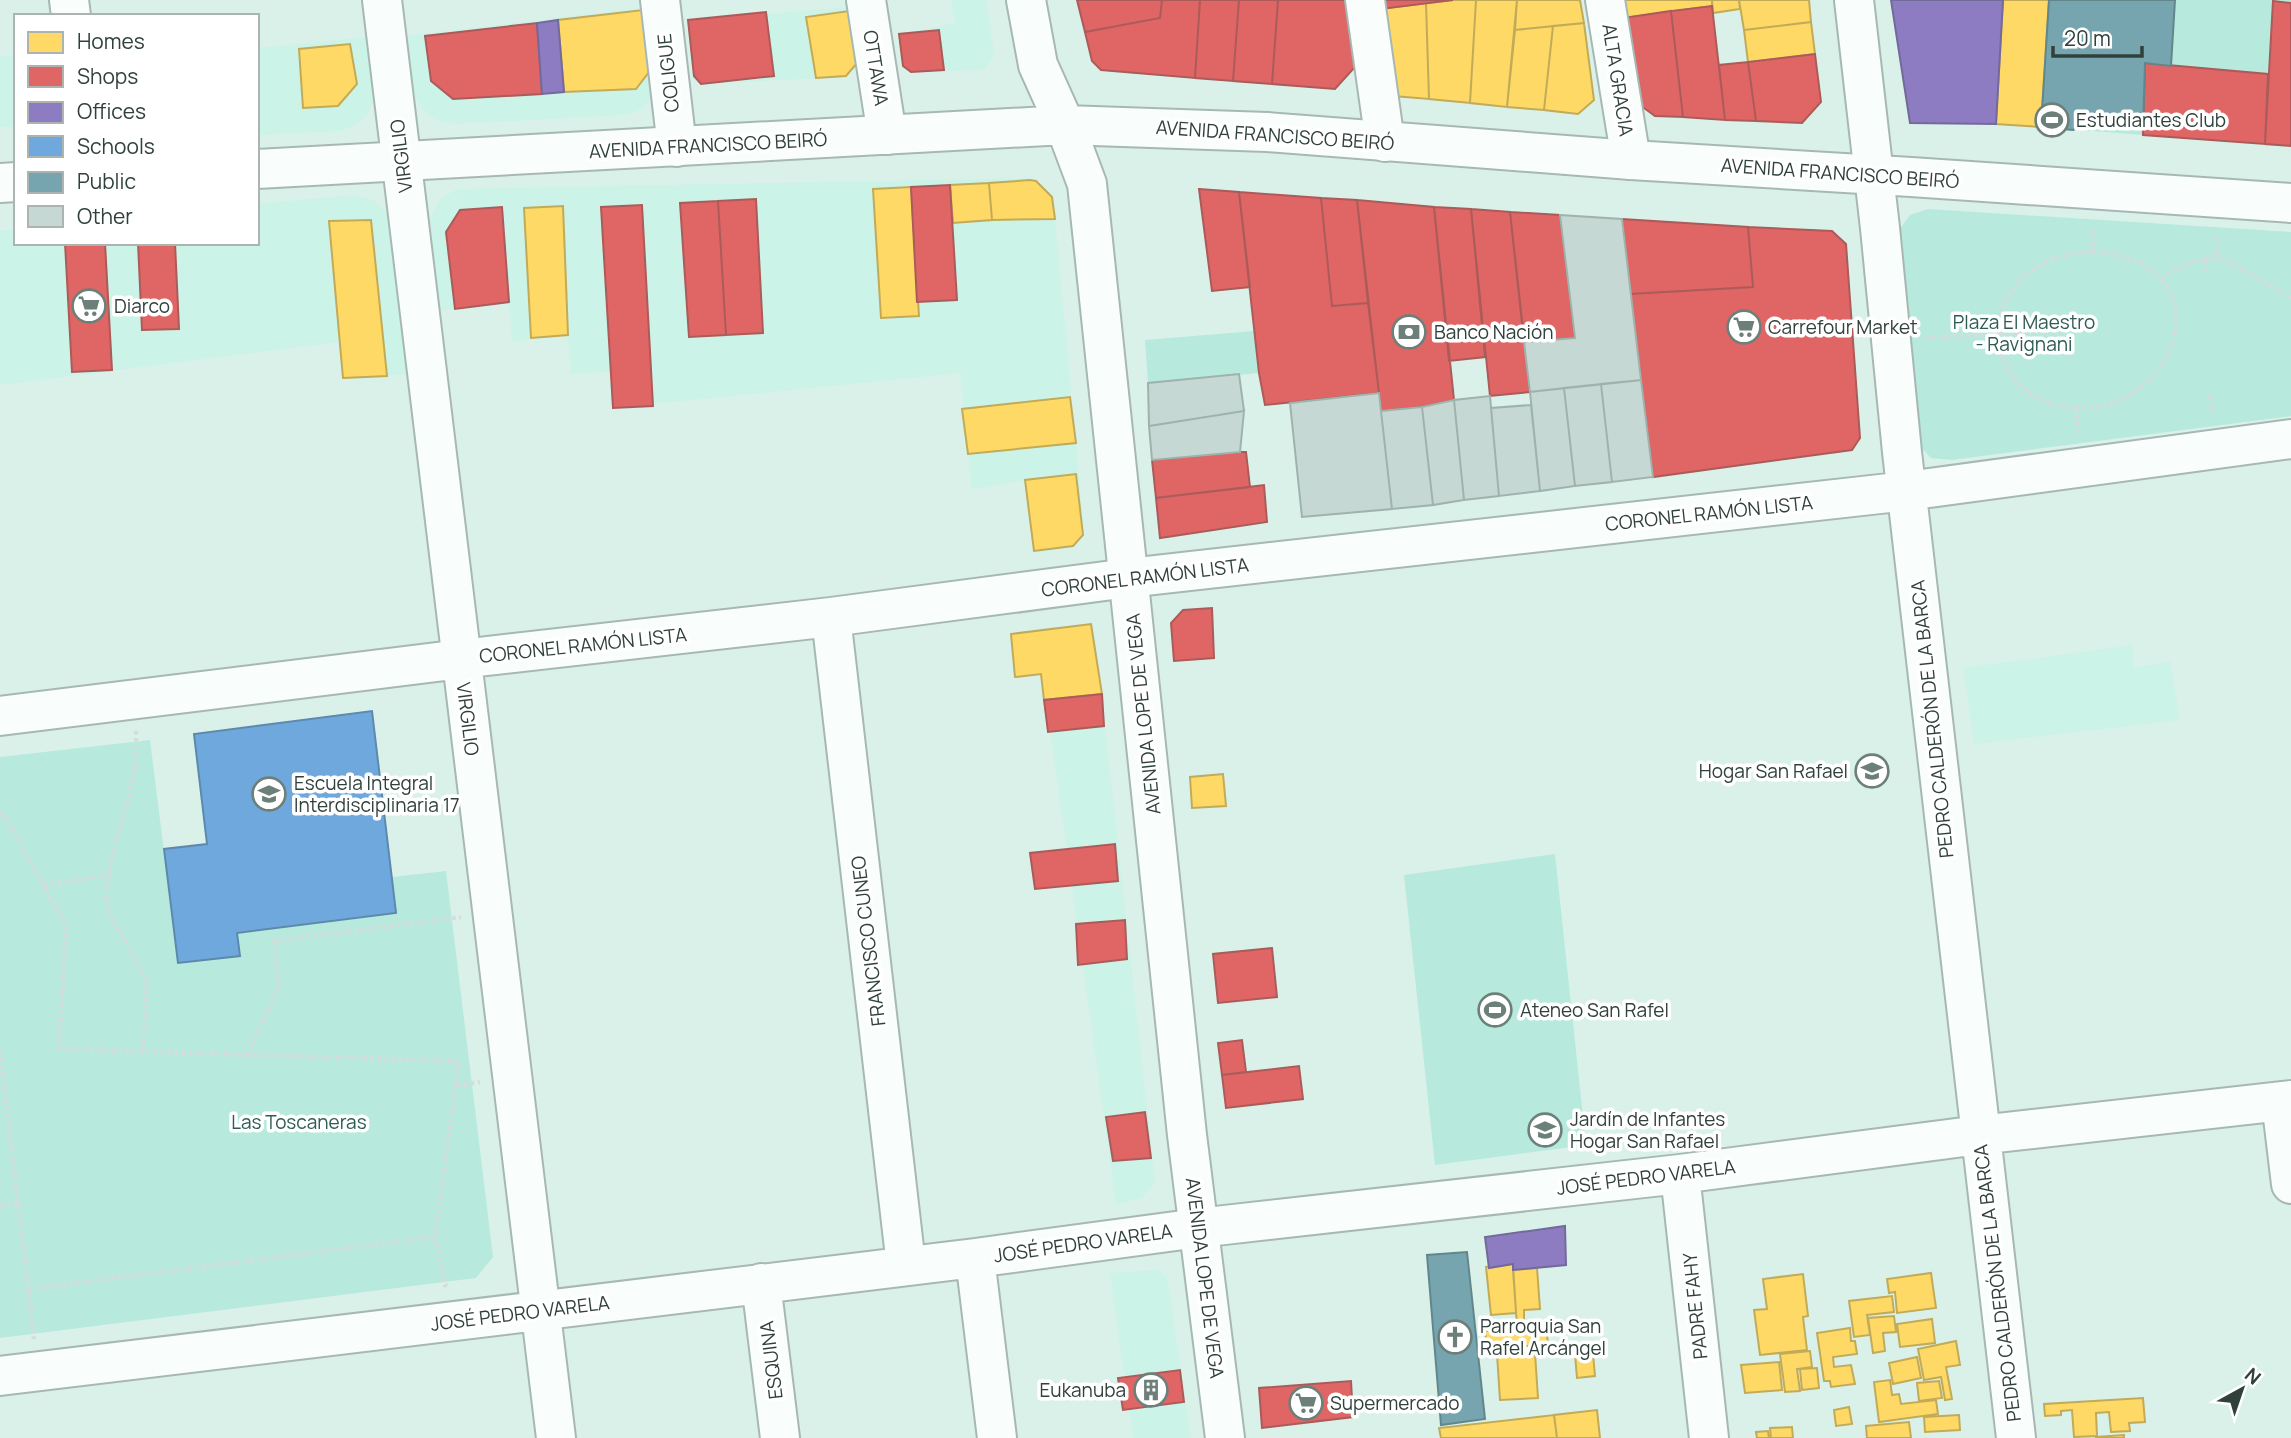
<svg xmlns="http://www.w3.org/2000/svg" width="2291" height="1438" font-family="Manrope,sans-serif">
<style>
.built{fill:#ccf3e8}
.green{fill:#b7eadc}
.homes{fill:#ffd966;stroke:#c1ab59;stroke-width:2}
.shops{fill:#e06666;stroke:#ab5b59;stroke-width:2}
.offices{fill:#8e7cc3;stroke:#726a9a;stroke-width:2}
.schools{fill:#6fa8dc;stroke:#5c89ac;stroke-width:2}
.public{fill:#76a5af;stroke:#61878c;stroke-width:2}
.building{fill:#c6d8d3;stroke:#a0b2ac;stroke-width:2}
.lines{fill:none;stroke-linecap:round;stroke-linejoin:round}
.minor-casing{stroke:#a7b8b4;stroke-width:42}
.major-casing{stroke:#a7b8b4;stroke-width:42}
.path{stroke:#d5ddda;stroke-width:4.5;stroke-dasharray:3.5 3.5;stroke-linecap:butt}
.minor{stroke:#f9fdfc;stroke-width:38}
.major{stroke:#f9fdfc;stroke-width:38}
.labels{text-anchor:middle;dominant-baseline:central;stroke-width:7;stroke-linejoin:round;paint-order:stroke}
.street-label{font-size:19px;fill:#30413c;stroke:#fff}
.poi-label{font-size:19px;fill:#30413c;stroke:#fff;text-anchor:start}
.park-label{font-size:19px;fill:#2d5d52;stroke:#fff}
</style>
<rect width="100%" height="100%" fill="#daf1ea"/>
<path class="built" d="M951,0H986L994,53L985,70L910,71L905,68L899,34L955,23Z
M649,7L656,89L647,104L638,111L624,115L454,124L436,120L426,113L415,98L405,36Z
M851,7L860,62L845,77L702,84L692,79L688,20Z
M368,37L375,89L374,101L367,114L360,122L342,131L257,135V48Z
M16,55V127H0V56Z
M1030,178L1048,190L1053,198L1084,532L1071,547L1037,553L1025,480L972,489L960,373L613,408L611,372L571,374L568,335L512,342L509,302L439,311L430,219L440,199L457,189Z
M351,195L373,200L387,212L390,218L410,374L343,378L339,342L0,385V231L16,229V243H257V204Z
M1088,624L1094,626L1155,1182L1142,1198L1116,1204L1036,629Z
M2133,645L2134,668L2170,661L2180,720L1974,744L1963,668Z
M1159,1270L1167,1277L1191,1438H1133L1110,1273Z"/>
<path class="green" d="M2049,0H2291V3L2273,2L2268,74L2146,63L2143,135L2041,127Z
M1928,209L2291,232V416L1952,460L1931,458L1918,444L1899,230L1910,215Z
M1254,331L1259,373L1148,383L1145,340Z
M150,740L178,963L240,956L237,933L395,913L392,877L446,871L493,1257L476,1278L0,1338V757Z
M1555,854L1586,1145L1435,1165L1404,875Z"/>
<path class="homes" d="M1453,0H1476L1470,103L1429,99L1426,3Z
M1476,0H1517L1507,107L1470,103Z
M1517,0H1580L1584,23L1515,30Z
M1620,0H1712V6L1623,18Z
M1712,0H1739L1740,9L1713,13Z
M1739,0H1809L1811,22L1744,30Z
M2003,0H2049L2041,127L1996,124Z
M1426,3L1429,99L1393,96L1381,9Z
M643,10L649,72L636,89L564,92L558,20Z
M849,11L858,62L846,76L816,78L806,17Z
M1811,22L1815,54L1748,62L1744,30Z
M1584,23L1594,100L1578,114L1544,110L1553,26Z
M1553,26L1544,110L1507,107L1515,30Z
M350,44L357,84L338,106L303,108L299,49Z
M1030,180L1036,181L1052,197L1055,219L992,220L989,183Z
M989,183L992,220L953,223L950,185Z
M911,187L919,316L881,318L873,189Z
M563,206L568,335L531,338L524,208Z
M371,220L387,376L343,378L329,221Z
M1070,397L1076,443L968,454L962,409Z
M1076,474L1083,535L1073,546L1034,551L1025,480Z
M1091,624L1102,694L1044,700L1041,674L1015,677L1011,634Z
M1223,774L1226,806L1192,808L1190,777Z
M1513,1264L1516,1313L1491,1315L1486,1267Z
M1537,1268L1540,1309L1524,1310V1326H1517L1513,1270Z
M1931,1273L1936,1308L1897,1313L1895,1292L1889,1293L1887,1279Z
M1803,1274L1808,1316L1803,1317L1807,1350L1760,1355L1754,1310L1767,1309L1763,1279Z
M1892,1296L1894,1312L1867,1315L1870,1335L1854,1337L1849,1301Z
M1894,1316L1896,1332L1883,1333L1885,1351L1873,1353L1868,1318Z
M1932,1319L1935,1343L1900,1347L1897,1324Z
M1546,1326L1548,1344L1487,1350L1485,1331Z
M1850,1328L1851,1341H1855L1857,1354L1833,1357L1834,1367L1851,1365L1855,1384L1831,1387L1830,1381H1824L1817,1333Z
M1956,1341L1960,1365L1946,1367L1952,1399L1945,1400L1941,1377L1924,1380L1918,1349Z
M1810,1351L1812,1367L1797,1369L1800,1391L1785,1392L1780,1354Z
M1535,1353L1538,1398L1500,1400L1497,1354Z
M1593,1354L1595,1376L1577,1378L1575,1355Z
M1917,1357L1921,1378L1893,1384L1889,1363Z
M1779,1362L1782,1390L1745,1393L1741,1365Z
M1817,1368L1819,1388L1802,1390L1800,1369Z
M1890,1380L1892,1395L1899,1394L1901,1404L1936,1400L1938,1414L1879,1422L1874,1382Z
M1939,1381L1942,1398L1919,1401L1917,1383Z
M2143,1398L2145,1422L2129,1423L2130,1431L2111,1432L2109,1412L2096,1413L2097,1436L2074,1437L2072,1410L2061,1411V1415L2045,1416L2044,1404Z
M1849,1407L1852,1424L1836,1426L1834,1410Z
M1597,1410L1600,1438H1557L1554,1415Z
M1554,1415L1557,1438H1441L1439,1428Z
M1959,1415L1960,1430L1925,1432L1924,1417Z
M1909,1422L1911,1438H1867L1866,1426Z
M1792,1427L1793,1438H1771L1770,1428Z
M1768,1431L1769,1438H1757L1756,1432Z
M2124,1435V1438H2096V1437Z"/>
<path class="shops" d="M1077,0H1162L1160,18L1085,32Z
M1162,0H1200L1195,78L1101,70L1092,61L1085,32L1160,18Z
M1200,0H1239L1233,81L1195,78Z
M1239,0H1278L1272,84L1233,81Z
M1278,0H1345L1355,67L1335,89L1272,84Z
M1380,0H1453L1381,9Z
M2273,1L2291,3V146L2265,144Z
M1712,6L1725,120L1683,117L1671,11Z
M1671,11L1683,117L1655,116L1633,100L1623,18Z
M766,12L774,76L701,84L694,76L688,20Z
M537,23L542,94L453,99L431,81L425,36Z
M939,30L944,70L911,72L903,66L899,34Z
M1815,54L1821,102L1802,123L1756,121L1748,62Z
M1748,62L1756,121L1725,120L1719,65Z
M2145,63L2268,74L2265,144L2143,135Z
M950,185L957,300L917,302L911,187Z
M1199,189L1239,192L1250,287L1212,291Z
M1239,192L1321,198L1332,306L1368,303L1379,393L1265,405L1259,373Z
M1321,198L1357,200L1368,303L1332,306Z
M756,199L763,333L726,335L718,201Z
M1357,200L1434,207L1454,400L1422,407L1381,411Z
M718,201L726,335L689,337L680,203Z
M642,205L653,406L613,408L601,207Z
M502,207L509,302L455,309L446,232L460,210Z
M1434,207L1471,209L1485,357L1449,361Z
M1471,209L1510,212L1530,392L1490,396Z
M1510,212L1560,215L1575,338L1524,342Z
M1622,219L1748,227L1753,287L1630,294Z
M1748,227L1832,231L1846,244L1860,438L1852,450L1653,477L1630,294L1753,287Z
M65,243H105L112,370L72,372Z
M138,243H175L179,329L142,330Z
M1240,452H1246L1250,487L1156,498L1152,460Z
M1264,485L1267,522L1160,538L1156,498Z
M1212,608L1214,658L1174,661L1171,623L1183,610Z
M1102,694L1104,726L1048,732L1044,700Z
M1115,844L1118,881L1035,889L1030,853Z
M1125,920L1127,959L1078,965L1076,924Z
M1272,948L1277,997L1218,1003L1213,954Z
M1242,1040L1246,1072L1222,1075L1218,1043Z
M1299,1066L1303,1099L1226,1108L1222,1075Z
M1145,1112L1151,1158L1113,1161L1106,1117Z
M1180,1370L1184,1402L1123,1410L1118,1378Z
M1351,1381L1353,1417L1262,1428L1259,1388Z"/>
<path class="offices" d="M1891,0H2003L1996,124L1910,123Z
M558,20L564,92L542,94L537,23Z
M1565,1226L1566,1265L1513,1270V1264L1489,1268L1485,1237Z"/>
<path class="schools" d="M372,711L396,913L237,933L240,956L178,963L164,849L207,844L194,734Z"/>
<path class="public" d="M2049,0H2175L2171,66L2145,63L2143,127L2093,122L2073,130L2041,127Z
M1467,1252L1485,1419L1441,1425L1427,1255Z"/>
<path class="building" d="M1560,215L1622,219L1641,380L1530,392L1524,342L1575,338Z
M1239,374L1244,411L1149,426L1148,383Z
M1641,380L1653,477L1612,482L1601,384Z
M1601,384L1612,482L1575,486L1564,388Z
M1564,388L1575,486L1540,491L1530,392Z
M1379,393L1392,509L1302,517L1290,403Z
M1490,396L1499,496L1464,500L1454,400Z
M1454,400L1464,500L1433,505L1422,407Z
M1531,405L1540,491L1499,496L1491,408Z
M1422,407L1433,505L1392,509L1381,411Z
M1244,411L1240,452L1152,460L1149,426Z"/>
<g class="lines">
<defs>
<path id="minor" d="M69,0L71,16
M382,0L556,1438
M660,0L677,147
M866,0L887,135
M1365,0L1385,142
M1605,0L1631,160
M1854,0L1880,228L1902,452L2016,1438
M831,617L906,1265
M0,716L461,659L831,617L1128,578L1907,491L2291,439
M2281,1101L2291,1184
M1680,1174L1709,1438
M975,1258L997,1438
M761,1283L780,1438
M0,1376L975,1258L1198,1228L1680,1174L1979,1135L2291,1100"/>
<path id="major" d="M1026,0L1038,65L1065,125L1087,184L1187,1135L1225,1438
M257,169L1065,125L1267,132L1631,160L1911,177L2291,203
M0,183L16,182"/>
</defs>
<use href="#minor" class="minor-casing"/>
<use href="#major" class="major-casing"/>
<path class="path" d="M2217,238V259
M2092,252C2232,260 2177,416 2074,408C1969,400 1973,254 2092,252Z
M2092,252L2093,230
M2205,260L2206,273
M2162,279C2181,266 2205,253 2228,261L2291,298
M1925,338L2070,330
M2210,396L2212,416
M2076,408L2078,433
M136,731V767L111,861L106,897L109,912L147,982L143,1052
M0,815L4,814L66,926L59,1049L459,1061L435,1237L445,1285L447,1286
M44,885L109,875
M0,1051L34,1339
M247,1055L279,986L274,941L461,917
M457,1086L480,1082
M0,1205L18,1203
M28,1289L435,1237"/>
<use href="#minor" class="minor"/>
<use href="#major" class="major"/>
</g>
<defs>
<symbol id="stadium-ring" viewBox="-11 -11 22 22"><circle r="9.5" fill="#fff" stroke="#6c7f79" stroke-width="1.5"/><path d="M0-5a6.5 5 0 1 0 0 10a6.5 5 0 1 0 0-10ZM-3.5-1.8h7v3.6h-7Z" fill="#6c7f79"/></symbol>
<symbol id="supermarket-ring" viewBox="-11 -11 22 22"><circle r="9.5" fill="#fff" stroke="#6c7f79" stroke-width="1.5"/><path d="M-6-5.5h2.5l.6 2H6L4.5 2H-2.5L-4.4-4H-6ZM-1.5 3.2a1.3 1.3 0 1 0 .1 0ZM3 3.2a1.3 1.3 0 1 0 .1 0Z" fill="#6c7f79"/></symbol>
<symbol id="bank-ring" viewBox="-11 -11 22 22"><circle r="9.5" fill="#fff" stroke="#6c7f79" stroke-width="1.5"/><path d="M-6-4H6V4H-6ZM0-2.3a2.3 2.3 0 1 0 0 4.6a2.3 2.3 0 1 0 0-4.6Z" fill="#6c7f79"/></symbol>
<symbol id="school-ring" viewBox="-11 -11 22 22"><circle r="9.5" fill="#fff" stroke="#6c7f79" stroke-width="1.5"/><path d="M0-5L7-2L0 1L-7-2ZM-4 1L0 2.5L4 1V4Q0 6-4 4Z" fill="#6c7f79"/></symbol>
<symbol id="church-ring" viewBox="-11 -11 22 22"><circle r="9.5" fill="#fff" stroke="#6c7f79" stroke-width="1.5"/><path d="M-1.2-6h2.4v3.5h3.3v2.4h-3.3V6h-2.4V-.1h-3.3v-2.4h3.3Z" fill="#6c7f79"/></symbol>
<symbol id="building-ring" viewBox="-11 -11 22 22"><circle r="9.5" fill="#fff" stroke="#6c7f79" stroke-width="1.5"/><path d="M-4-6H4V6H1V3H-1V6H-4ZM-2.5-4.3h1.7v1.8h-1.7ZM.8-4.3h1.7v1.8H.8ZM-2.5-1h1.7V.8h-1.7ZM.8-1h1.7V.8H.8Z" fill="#6c7f79"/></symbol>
</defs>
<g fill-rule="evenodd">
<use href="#stadium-ring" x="2033" y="101" width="38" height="38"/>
<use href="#supermarket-ring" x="70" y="287" width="38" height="38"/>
<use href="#supermarket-ring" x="1725" y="308" width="38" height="38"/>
<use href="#bank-ring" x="1390" y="313" width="38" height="38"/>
<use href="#school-ring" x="1853" y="752" width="38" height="38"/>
<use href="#school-ring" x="250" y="775" width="38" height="38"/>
<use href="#stadium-ring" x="1476" y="991" width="38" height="38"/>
<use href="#school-ring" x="1526" y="1111" width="38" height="38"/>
<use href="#church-ring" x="1436" y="1318" width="38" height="38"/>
<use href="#building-ring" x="1132" y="1371" width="38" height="38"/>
<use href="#supermarket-ring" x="1287" y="1384" width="38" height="38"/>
</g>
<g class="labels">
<g class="street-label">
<text transform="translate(876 68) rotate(81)">OTTAWA</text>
<text transform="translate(668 73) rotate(-96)">COLIGUE</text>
<text transform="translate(1618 80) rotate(81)">ALTA GRACIA</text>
<text transform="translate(1275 135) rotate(4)">AVENIDA FRANCISCO BEIRÓ</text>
<text transform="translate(708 145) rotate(-3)">AVENIDA FRANCISCO BEIRÓ</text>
<text transform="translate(401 156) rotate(-97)">VIRGILIO</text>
<text transform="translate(1840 173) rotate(4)">AVENIDA FRANCISCO BEIRÓ</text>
<text transform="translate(1709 513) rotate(-6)">CORONEL RAMÓN LISTA</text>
<text transform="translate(1145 577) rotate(-7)">CORONEL RAMÓN LISTA</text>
<text transform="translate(583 645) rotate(-6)">CORONEL RAMÓN LISTA</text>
<text transform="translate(1143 714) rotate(-96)">AVENIDA LOPE DE VEGA</text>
<text transform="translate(468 719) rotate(83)">VIRGILIO</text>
<text transform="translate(1932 719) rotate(-96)">PEDRO CALDERÓN DE LA BARCA</text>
<text transform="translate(868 941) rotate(-97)">FRANCISCO CUNEO</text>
<text transform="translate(1646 1177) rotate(-7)">JOSÉ PEDRO VARELA</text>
<text transform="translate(1083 1243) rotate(-8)">JOSÉ PEDRO VARELA</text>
<text transform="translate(1205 1278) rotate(83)">AVENIDA LOPE DE VEGA</text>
<text transform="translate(1997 1283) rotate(-97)">PEDRO CALDERÓN DE LA BARCA</text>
<text transform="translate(1695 1306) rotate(-96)">PADRE FAHY</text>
<text transform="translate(520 1313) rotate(-7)">JOSÉ PEDRO VARELA</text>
<text transform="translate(771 1360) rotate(-97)">ESQUINA</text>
</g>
<g class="poi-label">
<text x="2076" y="120">Estudiantes Club</text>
<text x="114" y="306">Diarco</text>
<text x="1768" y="327">Carrefour Market</text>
<text x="1434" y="332">Banco Nación</text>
<text x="1848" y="771" text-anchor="end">Hogar San Rafael</text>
<text x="294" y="783">Escuela Integral<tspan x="294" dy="22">Interdisciplinaria 17</tspan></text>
<text x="1520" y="1010">Ateneo San Rafel</text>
<text x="1570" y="1119">Jardín de Infantes<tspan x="1570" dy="22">Hogar San Rafael</tspan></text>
<text x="1480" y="1326">Parroquia San<tspan x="1480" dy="22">Rafel Arcángel</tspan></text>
<text x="1126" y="1390" text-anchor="end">Eukanuba</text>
<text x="1330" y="1403">Supermercado</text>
</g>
<g class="park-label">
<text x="2024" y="322">Plaza El Maestro<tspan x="2024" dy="22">- Ravignani</tspan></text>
<text x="299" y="1122">Las Toscaneras</text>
</g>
</g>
<rect x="14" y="14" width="245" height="231" fill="#ffffff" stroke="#acb3b1" stroke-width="2"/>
<rect x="28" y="32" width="35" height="21" fill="#ffd966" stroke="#acb3b1" stroke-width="2"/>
<text x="77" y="49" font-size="21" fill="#30413c">Homes</text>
<rect x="28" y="66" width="35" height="21" fill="#e06666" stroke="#acb3b1" stroke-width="2"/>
<text x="77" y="84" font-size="21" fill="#30413c">Shops</text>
<rect x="28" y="102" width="35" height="21" fill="#8e7cc3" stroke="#acb3b1" stroke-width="2"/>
<text x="77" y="119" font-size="21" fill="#30413c">Offices</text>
<rect x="28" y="136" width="35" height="21" fill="#6fa8dc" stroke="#acb3b1" stroke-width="2"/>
<text x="77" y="154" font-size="21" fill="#30413c">Schools</text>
<rect x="28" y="172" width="35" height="21" fill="#76a5af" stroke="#acb3b1" stroke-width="2"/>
<text x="77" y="189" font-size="21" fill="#30413c">Public</text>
<rect x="28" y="206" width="35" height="21" fill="#c6d8d3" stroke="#acb3b1" stroke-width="2"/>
<text x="77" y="224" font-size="21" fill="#30413c">Other</text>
<g transform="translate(2242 1389) rotate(40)" stroke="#ffffff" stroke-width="5" paint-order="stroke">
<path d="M0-5L12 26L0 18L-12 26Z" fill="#30413c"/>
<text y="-10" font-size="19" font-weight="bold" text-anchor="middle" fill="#30413c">N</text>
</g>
<path d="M2053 46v10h89v-10" fill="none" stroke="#30413c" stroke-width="3.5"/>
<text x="2064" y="46" font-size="21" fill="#30413c" stroke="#ffffff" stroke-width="5" paint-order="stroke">20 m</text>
</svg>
